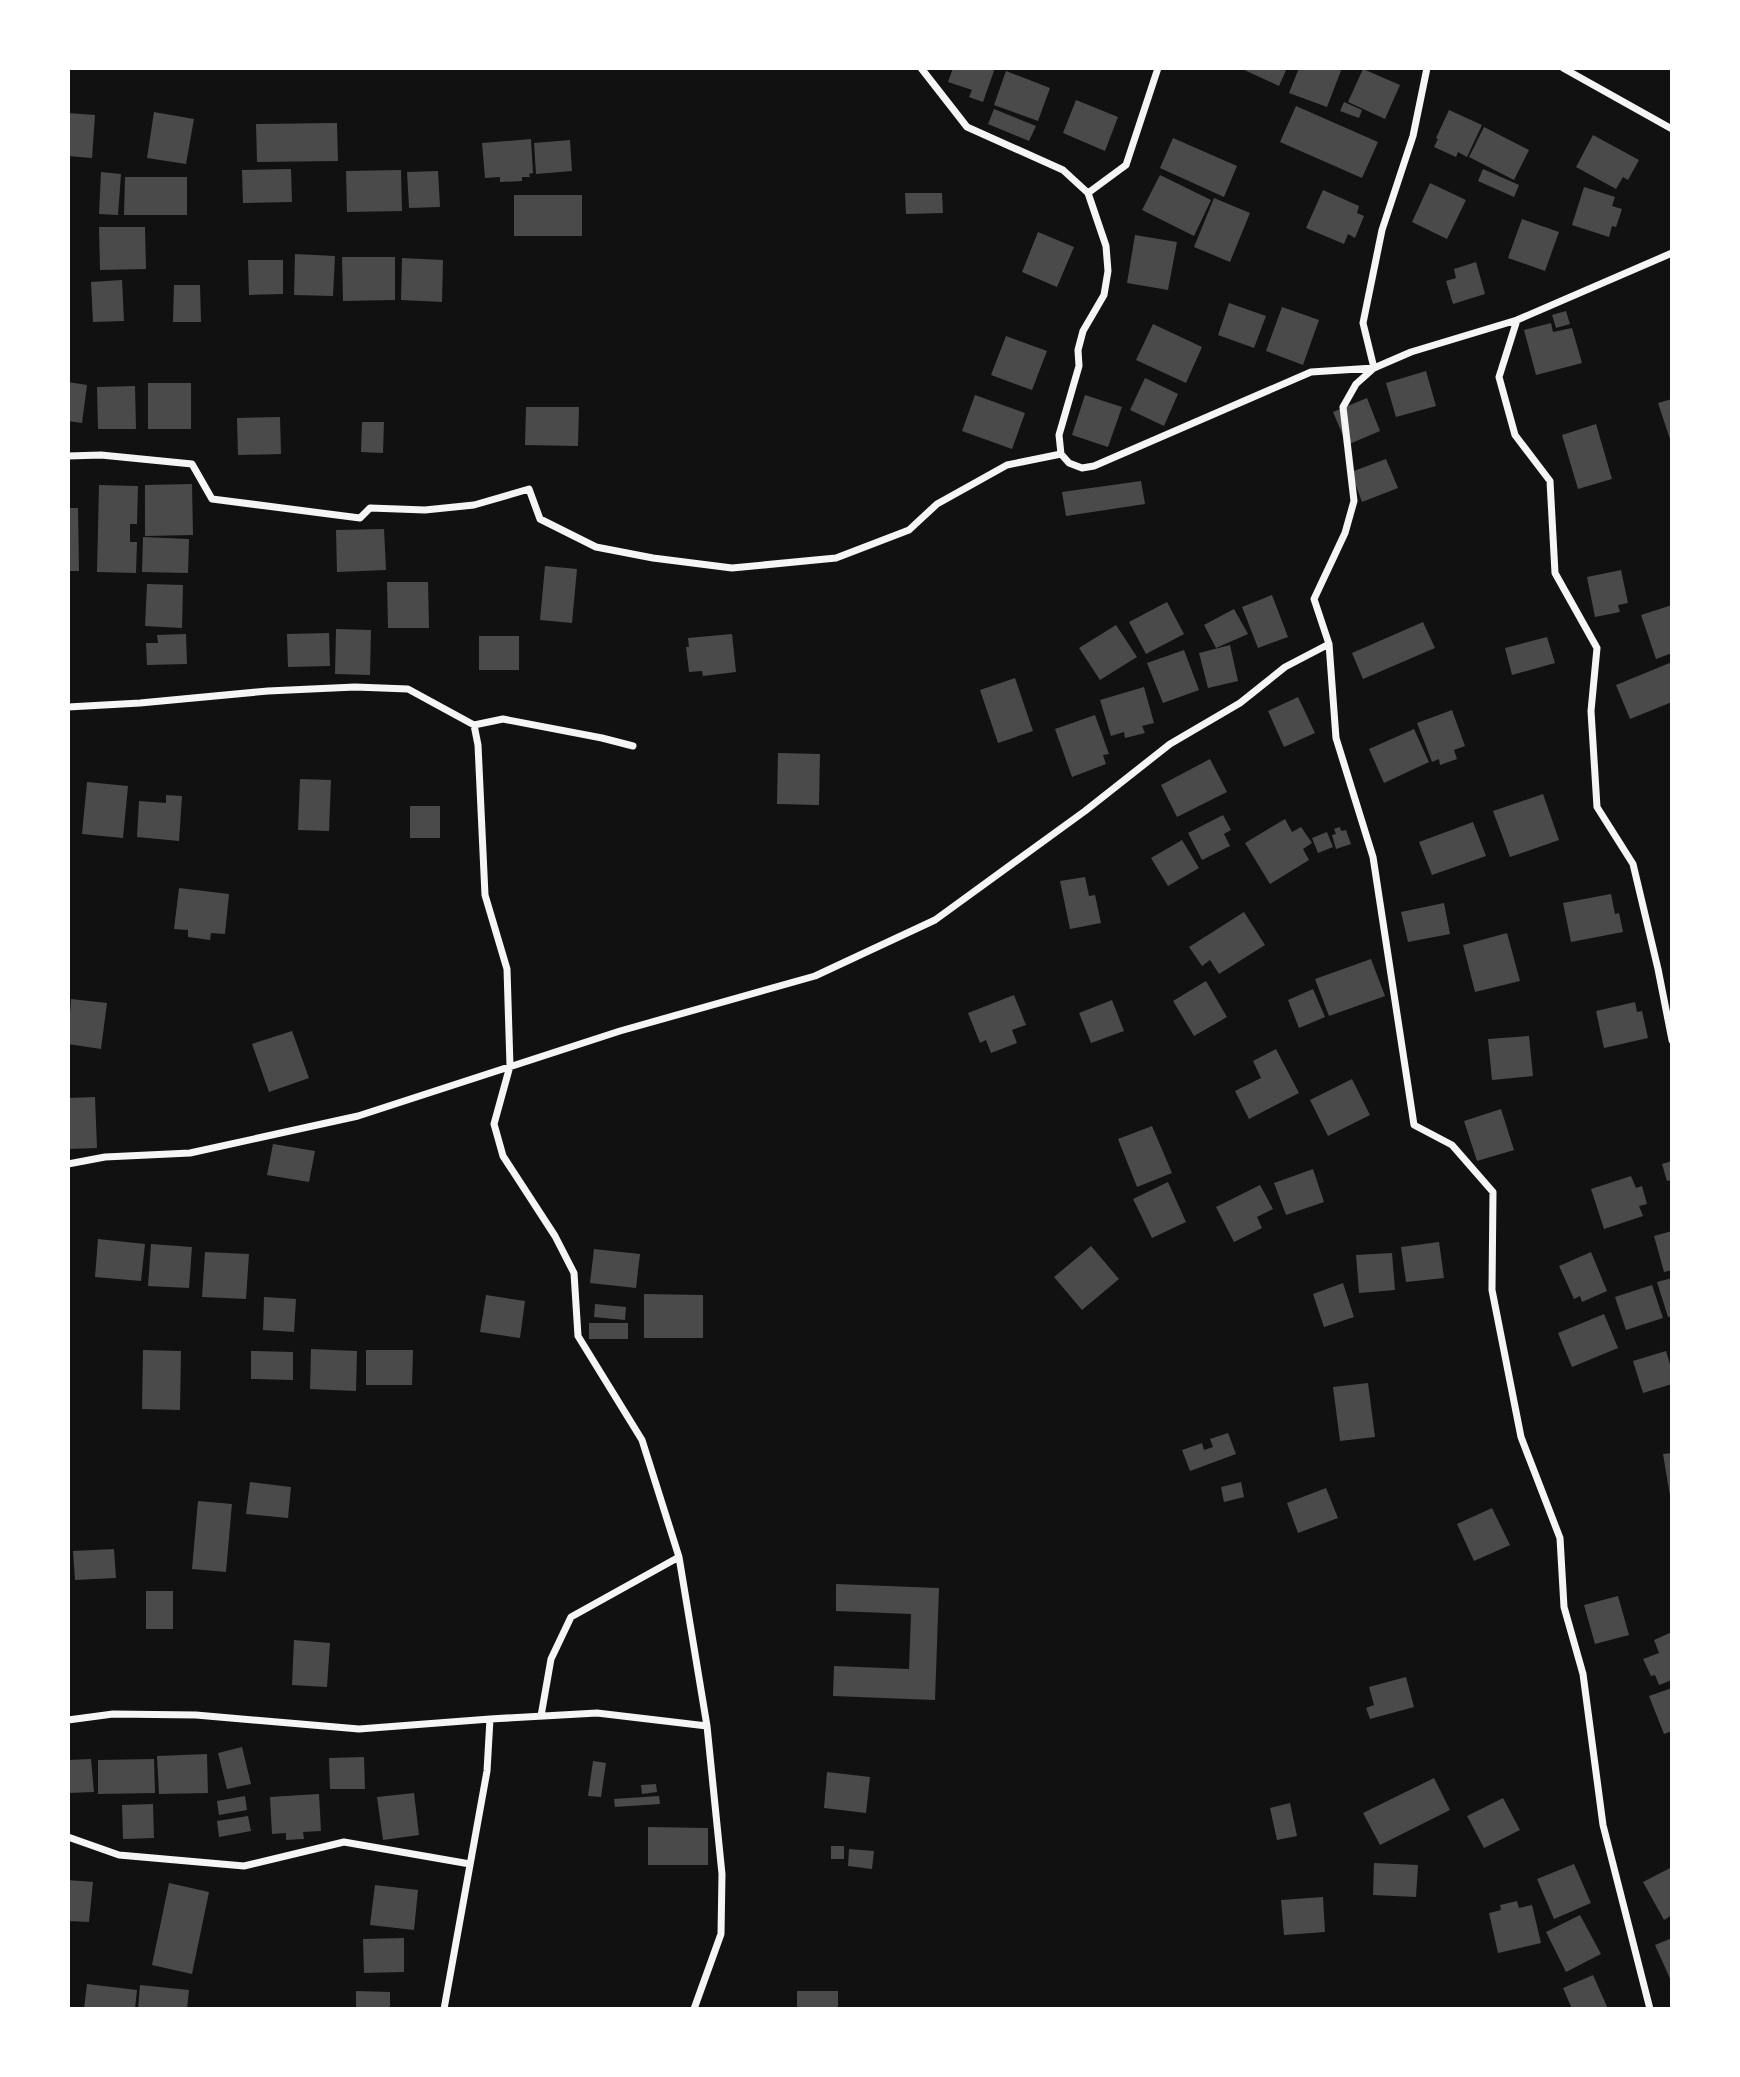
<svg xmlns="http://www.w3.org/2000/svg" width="1740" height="2077" font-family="Rubik,sans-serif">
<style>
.building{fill:#4a4a4a}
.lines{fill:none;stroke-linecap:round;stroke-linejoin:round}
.minor{stroke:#f5f5f5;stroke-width:7}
</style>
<rect width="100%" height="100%" fill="#111"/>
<path class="building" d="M953,68H995L983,102L969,97L972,90L948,82Z
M1240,68H1287L1279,86Z
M1299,68H1342L1327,107L1289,93Z
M1363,69L1400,85L1385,119L1348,102Z
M1006,71L1050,88L1038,121L994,105Z
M1076,100L1118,117L1105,151L1063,133Z
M1344,102L1362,110L1359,118L1340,111Z
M1296,106L1378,142L1362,178L1280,142Z
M994,109L1036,126L1029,141L988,124Z
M1449,110L1482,125L1467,157L1458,152L1456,157L1434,147L1438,139L1436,138Z
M154,112L194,119L186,164L147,158Z
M68,113L95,115L92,158L68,156Z
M337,123L338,161L257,162L256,124Z
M1484,127L1529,150L1514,180L1469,157Z
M1593,135L1639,160L1628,180L1623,177L1616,189L1576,167Z
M1173,138L1237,166L1224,197L1160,168Z
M531,139L533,173L529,174L530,177H522V181L500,182V177L485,178L482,143Z
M570,140L572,171L536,174L534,143Z
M291,169L292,202L243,203L242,170Z
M1483,169L1519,185L1514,197L1478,181Z
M401,170L402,211L347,212L346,171Z
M438,171L440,207L409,208L407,172Z
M101,172L121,174L118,215L99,214Z
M1160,175L1211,200L1194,236L1142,210Z
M125,177H187V215H124Z
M1430,183L1466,200L1447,239L1412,222Z
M1584,187L1615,197L1612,206L1622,209L1616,227L1612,226L1609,237L1572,225Z
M1323,190L1359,206L1357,213L1364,216L1355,238L1348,234L1344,244L1306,228Z
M905,193H942L943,213L906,214Z
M514,195H582V236H514Z
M1214,198L1250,213L1230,262L1194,247Z
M1522,219L1559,232L1545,271L1508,258Z
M99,227H145L146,269L100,270Z
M1038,232L1074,247L1057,287L1022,272Z
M1135,235L1177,242L1168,290L1127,283Z
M295,254L335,256L333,296L294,295Z
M342,257H395V300L343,301Z
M402,258L443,260L442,302L401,300Z
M248,260H283V294L249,295Z
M1476,262L1485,294L1453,304L1446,281L1456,278L1454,269Z
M122,280L124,321L93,322L91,282Z
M174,285H200L201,322H173Z
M1229,303L1266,316L1254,348L1218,335Z
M1282,307L1319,320L1303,365L1266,351Z
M1566,311L1570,324L1556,328L1552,315Z
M1551,323L1553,332L1572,328L1582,363L1536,375L1524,330Z
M1153,324L1202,347L1186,383L1136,360Z
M1006,336L1047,351L1032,390L991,375Z
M1426,371L1436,406L1396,417L1386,383Z
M1145,378L1178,394L1164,426L1130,410Z
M68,382L87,385L82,423L68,421Z
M148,383H191V429H148Z
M135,386L136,429H98L97,387Z
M975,395L1025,413L1012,449L962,431Z
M1085,395L1122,407L1108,447L1072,435Z
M1367,398L1380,431L1347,445L1333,412Z
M1672,399V442H1671L1658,403Z
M526,407H579L578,446L525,445Z
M280,417L281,454L238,455L237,418Z
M362,422H384L383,453L361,452Z
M1596,424L1612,479L1578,489L1562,435Z
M1386,459L1398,488L1362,502L1351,472Z
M1141,481L1145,504L1066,516L1062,492Z
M192,484L193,535L145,536V485Z
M99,485L138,486L137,524H130V542H137L136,573L97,572Z
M68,508H78L79,571H68Z
M384,529L386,570L337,572L336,530Z
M143,537L189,539L188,573L142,572Z
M545,566L577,569L572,623L540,620Z
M1621,570L1628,603L1618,605L1620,612L1595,617L1587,577Z
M387,582H428L429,628H388Z
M147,584L183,585L182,628L145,626Z
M1272,595L1288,637L1258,648L1242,607Z
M1167,602L1184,634L1146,654L1129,622Z
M1672,605V653L1656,659L1641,615Z
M1234,609L1248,634L1216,648L1204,625Z
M1423,622L1435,648L1363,679L1352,653Z
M1116,625L1137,657L1100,680L1079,648Z
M336,629L371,630L370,675L335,674Z
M329,633L330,666L288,667L287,634Z
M186,634L187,664L147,665L146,643H158L157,635Z
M732,634L736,672L703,676L702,671L689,672L686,647H689L688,638Z
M479,636H519V670H479Z
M1547,637L1555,663L1512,675L1505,648Z
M1230,645L1238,681L1208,688L1199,653Z
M1184,650L1199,690L1163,703L1147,663Z
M1672,662V702L1630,719L1616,685Z
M1015,678L1033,731L998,743L980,690Z
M1144,687L1154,723L1142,726L1145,733L1125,738L1124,732L1111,736L1100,700Z
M1298,697L1315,733L1284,747L1268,711Z
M1452,710L1465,746L1454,750L1457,759L1440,765L1439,759L1432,762L1417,723Z
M1095,715L1109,754L1103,755L1106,764L1072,777L1055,729Z
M1414,729L1429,762L1384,783L1369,749Z
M778,753L820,754L819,805L777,804Z
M1210,759L1227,792L1177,817L1161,785Z
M300,779L331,780L329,831L298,830Z
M87,782L128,786L123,838L82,834Z
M1543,794L1559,840L1510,857L1493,811Z
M166,795L182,796L179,841L137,837L139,801L166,803Z
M410,806H440V838H410Z
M1223,815L1231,830L1224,834L1230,846L1202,860L1188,833Z
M1285,819L1292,832L1301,827L1312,843L1303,849L1309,860L1270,884L1245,843Z
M1473,822L1486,856L1432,875L1419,842Z
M1340,827L1341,831L1346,830L1351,844L1336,849L1332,835L1336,834L1334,829Z
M1327,832L1333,847L1318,853L1312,838Z
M1182,840L1199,868L1168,886L1151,858Z
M1085,877L1089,896L1095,895L1101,923L1070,929L1060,881Z
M179,888L229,894L225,934L211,933L210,940L188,937V930L174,929Z
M1611,894L1615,914L1619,913L1623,932L1571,942L1563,903Z
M1444,903L1450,934L1408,942L1401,912Z
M1244,912L1265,945L1219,974L1210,960L1202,966L1189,947Z
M1507,933L1520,981L1475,992L1463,945Z
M1371,959L1385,996L1329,1016L1315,979Z
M1206,981L1227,1017L1194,1036L1173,1001Z
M1313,989L1325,1017L1299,1028L1288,1000Z
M1014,995L1026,1025L1012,1030L1017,1043L991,1053L986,1040L980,1043L968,1013Z
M71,999L107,1003L101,1049L68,1044Z
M1112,1000L1124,1031L1091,1043L1079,1013Z
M1635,1002L1637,1012L1642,1011L1648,1038L1604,1048L1596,1011Z
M292,1031L309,1078L269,1092L252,1044Z
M1529,1036L1533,1076L1492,1080L1488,1039Z
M1276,1049L1299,1093L1249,1119L1235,1091L1261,1078L1253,1061Z
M1352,1079L1370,1115L1328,1136L1310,1100Z
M95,1097L97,1148L69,1149L68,1098Z
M1501,1109L1514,1150L1477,1161L1464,1121Z
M1152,1126L1172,1173L1137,1187L1118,1139Z
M273,1144L315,1151L309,1182L267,1175Z
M1672,1161V1180L1667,1181L1662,1164Z
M1313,1169L1324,1202L1286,1215L1274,1183Z
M1631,1176L1636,1188L1642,1186L1647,1204L1639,1206L1643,1216L1604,1229L1591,1189Z
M1168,1182L1186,1222L1152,1238L1133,1199Z
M1260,1185L1273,1209L1257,1217L1262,1228L1234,1242L1216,1207Z
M1672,1231V1270L1664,1272L1654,1236Z
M98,1239L145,1244L141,1281L95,1277Z
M1439,1242L1444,1278L1406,1282L1401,1247Z
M151,1244L192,1247L189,1288L148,1286Z
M1091,1246L1119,1279L1082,1310L1054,1277Z
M594,1249L640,1254L636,1288L590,1283Z
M205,1252L249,1254L246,1299L202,1297Z
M1591,1252L1607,1291L1582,1302L1580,1296L1574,1299L1559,1266Z
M1392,1253L1395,1290L1359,1293L1356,1255Z
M1672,1278V1316L1668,1317L1657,1282Z
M1343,1283L1354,1317L1324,1327L1313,1294Z
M1652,1285L1663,1318L1626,1330L1615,1297Z
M644,1294L703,1295V1338H644Z
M486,1295L525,1301L520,1338L480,1332Z
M264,1297L296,1299L294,1332L263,1330Z
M595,1304L626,1307L625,1320L594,1317Z
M1604,1314L1618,1348L1572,1367L1558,1333Z
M589,1323H628V1339H589Z
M311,1349L357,1351L356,1391L310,1389Z
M143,1350L181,1351L180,1410L142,1409Z
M366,1350H413L412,1385H366Z
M251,1351L293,1352V1380L251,1379Z
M1666,1351L1672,1371V1384L1643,1393L1633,1361Z
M1368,1383L1375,1437L1340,1441L1333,1387Z
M1228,1433L1236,1454L1190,1471L1182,1450L1202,1443L1204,1450L1213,1447L1210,1439Z
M1672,1453V1496H1670L1663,1454Z
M250,1482L291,1487L288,1518L246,1514Z
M1241,1482L1244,1497L1224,1502L1221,1487Z
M1326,1488L1338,1518L1298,1533L1287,1503Z
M198,1501L232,1504L226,1572L192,1569Z
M1492,1508L1510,1545L1474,1561L1457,1524Z
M114,1549L116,1578L75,1580L73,1551Z
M836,1584L939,1588L935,1700L833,1696L834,1666L909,1669L911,1614L836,1611Z
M146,1591H173V1629H146Z
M1618,1596L1629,1635L1595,1644L1584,1605Z
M1672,1632V1680L1659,1685L1655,1675L1651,1676L1643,1659L1659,1653L1654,1640Z
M294,1640L330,1643L327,1687L292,1685Z
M1406,1677L1414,1707L1370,1719L1366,1708L1374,1705L1369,1687Z
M1672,1688V1731L1664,1734L1649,1696Z
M242,1747L251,1784L227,1789L218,1753Z
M207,1754L208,1793L159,1794L157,1756Z
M364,1757L365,1789H330L329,1758Z
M91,1759L94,1792L68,1793V1760Z
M154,1759L155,1793L98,1794V1760Z
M593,1761L606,1763L601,1797L588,1796Z
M827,1772L870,1777L866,1813L824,1808Z
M1434,1778L1450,1810L1380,1845L1363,1813Z
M656,1784L657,1792L642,1794L641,1785Z
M414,1793L419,1835L383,1840L377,1797Z
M319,1794L321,1831L303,1832L304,1839L286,1840V1833L272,1834L270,1797Z
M245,1796L247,1810L219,1815L217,1801Z
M659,1796L660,1804L615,1807L614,1799Z
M1503,1798L1520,1830L1484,1848L1467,1816Z
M1290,1803L1297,1836L1277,1840L1270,1808Z
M153,1804L154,1838L123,1839L122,1805Z
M248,1816L251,1831L219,1837L217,1821Z
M648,1827L708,1828V1865H648Z
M831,1846H844V1859H831Z
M849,1849L874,1851L872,1869L848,1866Z
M1374,1863L1418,1865L1416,1897L1373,1895Z
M1574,1864L1591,1903L1554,1919L1537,1879Z
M1672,1867V1915L1664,1920L1643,1882Z
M68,1880L93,1882L89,1922L68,1921Z
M169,1883L209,1892L192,1974L152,1965Z
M375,1885L418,1890L414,1930L370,1925Z
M1323,1897L1325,1932L1284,1935L1281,1900Z
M1517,1901L1519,1908L1532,1905L1541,1943L1498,1953L1489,1913L1501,1910L1500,1905Z
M1580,1915L1601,1954L1566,1972L1546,1932Z
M404,1938V1972L364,1973L363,1939Z
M1672,1938V1983L1655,1945Z
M1593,1975L1608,2009H1572L1563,1988Z
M87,1984L137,1990L135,2009H84Z
M140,1985L189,1990L187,2009H138Z
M356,1991L390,1992V2009H356Z
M797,1991H838V2009H797Z"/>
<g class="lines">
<path class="minor" d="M921,68L967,127L1063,170L1088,193L1106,246L1108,271L1104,295L1083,331L1078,350L1079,366L1059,435L1061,454L1069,463L1082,468L1094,466L1311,372L1374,368L1363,323L1382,230L1413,136L1427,68
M1563,68L1672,129
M1088,193L1126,165L1158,68
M1517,320L1499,377L1515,435L1550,481L1555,573L1597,648L1591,711L1597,807L1633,864L1658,969L1672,1040
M68,456L101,455L192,464L212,499L360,518L370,508L425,510L474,505L529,489L540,519L596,547L653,558L732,568L836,558L909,530L937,504L1007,465L1061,454
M1329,644L1336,738L1373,857L1414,1125L1452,1145L1493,1192L1492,1290L1521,1437L1560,1538L1564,1607L1583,1674L1603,1825L1650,2009
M68,707L140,703L268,691L355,687L408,689L474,725L503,719L602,738L633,746
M474,725L478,745L485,895L507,969L510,1066L494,1124L503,1156L555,1236L574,1273L578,1336L642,1440L679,1557L571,1617L551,1659L541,1716
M68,1164L105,1157L190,1153L358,1116L620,1031L815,976L935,920L1085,811L1170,744L1240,703L1285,667L1329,644L1314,599L1345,533L1354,501L1343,407L1356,384L1374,368L1411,352L1517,320L1672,253
M679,1557L707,1726
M68,1720L113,1714L196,1715L359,1729L490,1719L597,1713L707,1726L722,1874L721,1934L694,2009
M68,1837L119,1855L244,1866L344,1842L470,1864
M444,2009L487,1771L490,1719"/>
</g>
<rect width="1740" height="2077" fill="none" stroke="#ffffff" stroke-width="140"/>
</svg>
